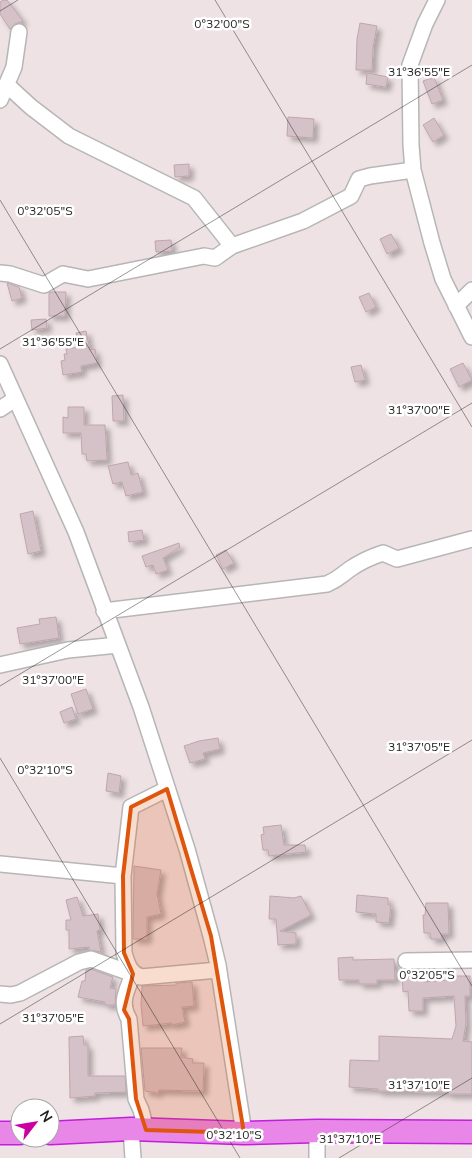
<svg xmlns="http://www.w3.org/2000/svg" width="472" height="1158" font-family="Mulish,sans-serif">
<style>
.building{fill:#d5c2c9;stroke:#c1a4ae;filter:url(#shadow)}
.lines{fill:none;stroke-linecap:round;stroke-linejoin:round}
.minor-casing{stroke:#b6b6b6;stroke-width:18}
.highway-casing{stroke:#c21edd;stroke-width:25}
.minor{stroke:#fff;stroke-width:15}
.highway{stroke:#e987e8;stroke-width:22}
.marked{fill:#de560d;fill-opacity:0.2;stroke:#de560d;stroke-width:4;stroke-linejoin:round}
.ticks{fill:none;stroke:#1d1d1d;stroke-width:1;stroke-opacity:0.45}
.ticks-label{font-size:12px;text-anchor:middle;fill:#1d1d1d;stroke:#fff;stroke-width:5;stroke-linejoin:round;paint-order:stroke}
</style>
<defs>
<filter id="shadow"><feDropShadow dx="4.5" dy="4.5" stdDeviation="2.5" flood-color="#0004"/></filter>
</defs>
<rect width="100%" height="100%" fill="#efe2e4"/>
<path class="building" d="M3,0H7L23,21L15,24L10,29L0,14V2Z
M360,23L377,26L373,47L372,70H356L357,39Z
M367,73L388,77L386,87L366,84Z
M434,77L443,100L432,104L423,81Z
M288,117L314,119L313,138L287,136Z
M434,118L444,135L433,142L423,125Z
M189,164V176L175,177L174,165Z
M391,234L399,248L387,254L380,239Z
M171,240L172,251L156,252L155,241Z
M7,283L19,287L22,298L12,301Z
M51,292H66L65,316H49V293Z
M369,293L376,307L366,312L359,297Z
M46,319L47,328L32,330L31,320Z
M86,331L90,350L95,349L97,363L81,366L82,372L63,375L61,361L65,360L64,354H67L66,349L79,347L76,333Z
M463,363L472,380L459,387L450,369Z
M361,365L365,380L355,382L351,367Z
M123,395L124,421H113L112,396Z
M68,407H84V425H105L107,460L87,461L86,454H82L81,433H63V417L68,418Z
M128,462L131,475L138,473L143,492L126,496L122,482L113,484L108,466Z
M33,511L41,551L28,554L20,514Z
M142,530L144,540L129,542L128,532Z
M179,543L180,547L163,558L168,570L156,574L153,565L146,567L142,556Z
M226,550L234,563L223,569L216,555Z
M56,617L59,638L20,644L17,628L40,624L39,619Z
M86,689L93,709L78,714L71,694Z
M72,707L76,719L64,723L60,712Z
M218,738L220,749L203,753L205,759L190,763L184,746L199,741Z
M108,773L121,776L119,793L106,791Z
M281,825L284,845H305L306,852L269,856L268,850H263L261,835L264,834L263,827Z
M134,866L161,870L157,894L161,914L147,917V939H133Z
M357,895L388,898V905H391L389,923L376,922V914L356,912Z
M270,896L294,898L301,896L311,915L280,931L296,933V944L278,945L276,919H269Z
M77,897L83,916L98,914L100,930L97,931L101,952L89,950V947L69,949V930H66V920H71L66,900Z
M426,903H448L449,934H441L442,939H431L430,933H424L423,915H425Z
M353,957V960L394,959L395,980H377V984H359V980H339L338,958Z
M91,969L113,977L110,988L116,989L115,1005H105V1002L78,997L82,981H85L86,970Z
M423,972L424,982L448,980V976H470V996H465L466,1024L463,1041L472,1042V1094H448V1092L378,1091V1089L349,1087L350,1060L379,1061V1036L452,1039L456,1026L454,996L423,998V1011H409L408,991L403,992L402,973Z
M192,982L194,1006L182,1007L185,1022L172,1025V1023L143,1026L141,1004L142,986L176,985V983Z
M83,1036L84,1045H88V1076H125L126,1092L95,1093V1096L70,1098L69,1037Z
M141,1048H182L181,1057L193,1059L192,1063H204L203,1091L159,1090L158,1093L145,1091Z"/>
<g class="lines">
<defs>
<path id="minor" d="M437,0L425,24L410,65L411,145L413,170L432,243L443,279L472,337
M7,85L31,107L69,136L194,198L232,246
M0,100L14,67L19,32
M0,273L10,274L44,285L63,274L88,279L204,256L215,258L232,246L303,221L351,196L359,179L370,176L413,170
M456,306L472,290
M0,364L76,532L141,707L187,849L211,936L218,965L244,1133
M0,409L15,399
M104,611L327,584C339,579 340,576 350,569C360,562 371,557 383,553L397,559L472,539
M0,665L68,650L118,645
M167,789L131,807L123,876L124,953C128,965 129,972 141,977L218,970
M0,864L123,876
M406,961L472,960
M0,994L11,995L20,993L79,962L91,959L133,974C127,991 119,1002 129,1019L136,1099L141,1110L146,1130
M131,1129L133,1158
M317,1158V1131"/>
<path id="highway" d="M0,1133H20
M50,1133L131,1129L244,1133L317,1131L472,1132"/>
</defs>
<use href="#minor" class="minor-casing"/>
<use href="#highway" class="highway-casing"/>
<use href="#minor" class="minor"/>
<use href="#highway" class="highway"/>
</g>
<path class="marked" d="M167,789L211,936L244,1133L146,1130L136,1099L129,1019L124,1010L133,974L124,953L123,876L131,807Z"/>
<path class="ticks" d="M215,0L472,427M0,11L18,0M0,200L472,986M0,349L472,65M0,686L472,403M0,758L240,1158M0,1024L472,740M339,1158L472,1078"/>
<g class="ticks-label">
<text x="222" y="28">0°32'00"S</text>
<text x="419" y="76">31°36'55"E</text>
<text x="45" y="215">0°32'05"S</text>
<text x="53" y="346">31°36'55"E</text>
<text x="419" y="414">31°37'00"E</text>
<text x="53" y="684">31°37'00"E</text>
<text x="419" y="751">31°37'05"E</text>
<text x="45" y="774">0°32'10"S</text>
<text x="427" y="979">0°32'05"S</text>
<text x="53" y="1022">31°37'05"E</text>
<text x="419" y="1089">31°37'10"E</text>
<text x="234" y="1139">0°32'10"S</text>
<text x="350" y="1143">31°37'10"E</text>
</g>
<g transform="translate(35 1123) rotate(59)"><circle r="24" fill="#ffffff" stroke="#a5a5a5"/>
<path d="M0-4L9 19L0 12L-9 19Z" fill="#ca00a2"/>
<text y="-8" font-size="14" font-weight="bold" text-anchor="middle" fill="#1d1d1d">N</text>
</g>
</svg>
